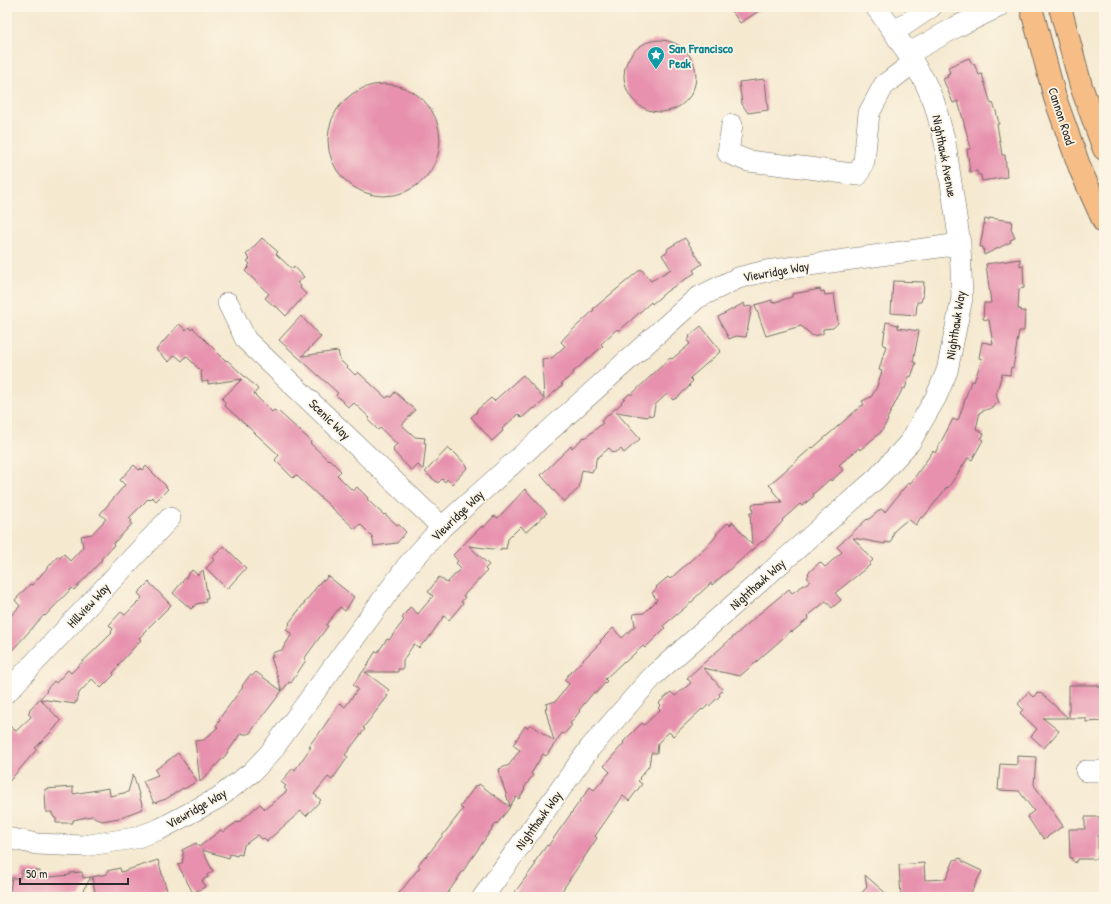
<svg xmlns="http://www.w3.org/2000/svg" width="1111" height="904" font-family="'Patrick Hand',sans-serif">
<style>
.building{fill:#e791ae}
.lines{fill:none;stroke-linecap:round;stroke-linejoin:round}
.minor-casing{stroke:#726e65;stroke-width:22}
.major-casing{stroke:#726e65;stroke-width:24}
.minor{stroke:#fff;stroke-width:21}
.major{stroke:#f6be86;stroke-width:22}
.labels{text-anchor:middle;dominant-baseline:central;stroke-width:3.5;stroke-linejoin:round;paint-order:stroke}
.culture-label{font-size:13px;font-weight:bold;fill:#0d838f;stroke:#fcf5e5;text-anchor:start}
.street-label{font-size:13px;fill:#2b2b2b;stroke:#fcf5e5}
</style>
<rect width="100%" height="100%" fill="#fcf5e5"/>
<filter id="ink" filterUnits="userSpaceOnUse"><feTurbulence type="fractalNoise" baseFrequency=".025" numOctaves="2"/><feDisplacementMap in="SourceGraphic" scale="8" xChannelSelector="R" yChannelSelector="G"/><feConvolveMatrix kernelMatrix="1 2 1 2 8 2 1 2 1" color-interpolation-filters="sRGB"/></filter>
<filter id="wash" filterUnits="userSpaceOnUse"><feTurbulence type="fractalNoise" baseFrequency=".012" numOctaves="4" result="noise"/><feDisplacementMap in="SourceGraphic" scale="16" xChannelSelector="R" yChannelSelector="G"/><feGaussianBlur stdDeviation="0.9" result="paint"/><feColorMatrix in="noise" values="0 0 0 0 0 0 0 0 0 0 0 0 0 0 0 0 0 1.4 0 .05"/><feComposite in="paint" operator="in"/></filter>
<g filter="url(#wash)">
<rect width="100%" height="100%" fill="#f5e9d0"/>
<g id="blocks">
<path class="building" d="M729,7H765L740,23Z
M624 76a36 36 0 1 1 72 0a36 36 0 1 1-72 0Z
M969,58L972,64H974L979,75L982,74L991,104L993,103L996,111L999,124H997L1002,155H1005L1007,177L982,181L981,175H978L977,171L970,172L967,149H971L958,101L953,103L943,79L948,77L947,74L950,73L948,67Z
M765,79L768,110L748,113L742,104L739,82Z
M328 140a56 56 0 1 1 112 0a56 56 0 1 1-112 0Z
M989,218L1012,221L1011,229L1015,238L1010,240L1011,242L984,255L983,247H980L985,219L989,220Z
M262,238L278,252L276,254L292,269L294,266L304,277L297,283L301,286L300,288L306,294L286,316L276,306L275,307L265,298L269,294L245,271L249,267L248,266L250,264L247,261L250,259L246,255Z
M685,238L702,264L693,270L695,273L667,291L652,304L651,302L619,331L617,329L601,344L603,346L573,372L574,373L561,384L563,385L534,409L533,408L522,418L518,414L502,429L503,431L492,441L471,417L477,412L476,411L491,398L494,401L523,375L544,399L542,359L552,358L565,346L561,342L566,336L594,310L593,309L641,269L651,281L671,269L662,255L668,251L667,249Z
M1020,259V266L1023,265L1024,288L1019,289L1018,309H1021V311H1025L1024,331H1019L1013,368L1011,367L1010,375L1002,374L996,394L999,403L993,405L994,407L980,412L976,429L984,434L981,439L983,440L972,460L968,458L948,488L947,487L923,518L921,517L916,525L908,519L894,531L891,543L885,542V544L853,538L873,560L869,564L870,565L835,593L841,600L832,608L826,601L808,616L809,618L797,628L792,632L791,631L740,676L703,668L723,690L719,694L720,696L709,706L708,705L703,710L702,709L673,736L669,732L658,743L657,753H651L649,766L639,778L640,779L638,781L642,784L629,801L623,796L595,836L597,838L558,897H511L536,864L534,863L547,845L548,846L590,787L594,790L610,772L604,766L624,743L623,742L642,723L644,725L660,710L658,708L661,705L659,703L671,692L675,696L691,683L687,678L760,613L789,589L792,593L810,581L807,577L809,575L808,573L820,562L825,567L842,552L837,547L867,519L868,520L881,509L885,512L908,483L910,484L933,451L935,453L953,419L958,421L971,381L974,382L982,359L979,358L982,342L993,344L989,320L983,319L984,303H991L986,264Z
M893,281L924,282L923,298H922L921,302H917L916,315L891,313Z
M820,289L821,292L824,291L825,295L834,294L838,323L833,328L823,329V334L813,336L801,326L766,336L755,305L772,300V303L792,297V294Z
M744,303L745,307L752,306L746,337L736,336L729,339L718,317Z
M301,316L321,337L302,356L338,351L340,360L355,375L358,372L386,398L389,396L391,397L395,392L415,410L402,425L415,437L425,438L424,443H426L423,470L418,465L412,471L393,451L394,450L393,448L397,444L380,428L378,430L368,420L370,418L354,403L350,407L347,406L336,395L338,393L279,340Z
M886,322L898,325V328L919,331L913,362L916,363L911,377L909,376L905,389L903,388L887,419L888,420L881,432L860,450L859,448L839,465L843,470L831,481L830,479L813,494L814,496L802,506L800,504L782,520L783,521L763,542L762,541L712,585L711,583L694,599V600L663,626L665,628L645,648L643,646L625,662L624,661L605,679L607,681L596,693L594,692L579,710L580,711L570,724L572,725L564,734L562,733L546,756L543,754L531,774L533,775L524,788L525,789L519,799L516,797L510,806L499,773H500L499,769L509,765L520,750L513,745L525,726L527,728L530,724L554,741L545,708H547L546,704L556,701L569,684L564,680L569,674L601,642L600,641L613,628L622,638L635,626L633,614L644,613L657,600L652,593L657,588L656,587L668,577L670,579L712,541L717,535L716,534L728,523L730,525L733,522L752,545L750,513H753L752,504L782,502L772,490L773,489L769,485L812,447L813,448L861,406L864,405L862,401L871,397L876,389L882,371L879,370L886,346L883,345Z
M179,324L186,330L189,327L191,330L193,328L226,361L227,360L258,389L254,394L272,412L274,410L277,412L278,411L311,441L310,443L328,460L329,459L341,471L337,475L353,491L357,487L368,498L367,499L375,507L384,515L385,514L397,525L398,524L406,532L397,543L374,546L372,536L360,524L355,529L296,475L293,478L275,460L279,455L224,405L226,403L222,399L242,379L208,384V381L202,382L201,371L186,356L182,361L175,355L169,362L156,350Z
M701,326L721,351L690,378L693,381L689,385L690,386L678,397L673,400L667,394L655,405L653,416L648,415V417L616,412L640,439L624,453L621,449L615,453L614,452V453L609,448L596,459L595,469H593L592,472L582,470L579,488L564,502L541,475L571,446L572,448L584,437L585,438L603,423L601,421L622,403L621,402L630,393L631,395L670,358L672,359L690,344L687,340L690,338L689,336Z
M448,448L452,452L453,451L468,467L452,484L447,479L445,482L442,479L438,483L425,472Z
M134,465L139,470L141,468L143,470L146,466L166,486V487L168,489L156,501L152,497L149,500L148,499L129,518L132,521L130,523L132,524L113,544L114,545L101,559L102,560L74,590L72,588L45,616L44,615L7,656V620L20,606L15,600L30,584L32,585L58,556L60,558L64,554L70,561L83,547L81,536L92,534L106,519L100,514L125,485L120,480Z
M525,489L547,513L526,532L521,526L508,539L506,549L501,548V550L469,546L489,565L485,569L487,571L463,596L465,597L461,602L463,603L454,614L449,620L444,616L426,642L425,641L419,648L414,644L403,660V669H398V672H365L389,690L386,695L388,696L363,728L365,729L345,755L348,757L332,780L328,777L314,794L321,800L306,816L301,811L267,841L264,838L262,839L258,835L244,845L242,855L238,854L237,856L230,854L229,858L202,850L213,871L207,875L208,877L202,880L205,887L193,893L178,865L183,862L182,859L184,858L182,855L184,854L182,850L196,843L199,847L221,830L223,832L237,822L238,823L260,804L265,809L287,791L284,788L286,786L281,782L293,768L295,770L311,747L309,746L317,735H318L340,703L345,707L358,689L353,685L370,662H369L376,651L378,652L387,639L389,640L404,620L402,618L410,607L418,614L433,596L428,592L439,577L447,583L461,568L456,563L458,561L453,555L482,526L483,528L494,516L498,518Z
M224,546L246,568L227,589L206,568L214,560L212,558Z
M192,570L198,575L203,570L208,598H205L206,602L196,604L191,609L173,593Z
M328,576L354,597L345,611L340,607L326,625L328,626L304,659L306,660L291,683L289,682L249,734H244L241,733L225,756L200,782L195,741L204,740L218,727L216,726L220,720L219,719L243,687L242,686L250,675L252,676L256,672L282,691L271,657H273L272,653L282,650L292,634L286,630L290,624L289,623L322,580L324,581Z
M149,582L171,605L143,633H144L139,638L141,640L118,665L119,666L113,673L114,675L101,688L92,679L79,693L77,702H75V704L40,699L61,721L56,726V727L35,748L37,749L7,784V724L16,731L31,717L28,713L30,711L29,710L47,691L46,690L54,681L56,683L68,670L71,673L112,633L111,632L113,629L109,625L121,612L125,615L142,598L138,593Z
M1069,685H1098V687H1104V721L1086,722V718H1069Z
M1028,692L1033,697L1037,693L1042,694L1068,718H1043L1059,731L1044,748L1031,736L1037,729L1020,713L1023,709L1018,704Z
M178,753L197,781L184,789L183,788L166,799L154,803L143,781L158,775L155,770Z
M1017,756L1036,757L1034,785L1063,826L1044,839L1040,834H1039L1027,816L1034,811L1019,791L998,790L1000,764L1017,765Z
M133,774L143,808L142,809L119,818L102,821L92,816L73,820V823H56V818H54V816L52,815V812H46L45,789L73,787V794L109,788L110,796L128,792Z
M479,784L510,807L497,824L496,823L445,897H396L420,867L418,865L425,856L426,857L463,809L460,807L476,785L478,786Z
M1085,817H1104V835H1098V859H1078L1075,863L1070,857L1069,829H1085Z
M961,858L963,862L982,871L969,897H901L899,865L924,863L925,880L946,879L954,860Z
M158,860L167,891L161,893V895L154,897H96L92,877L107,874V871L120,868L121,872Z
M22,870L40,871V878L70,875V873L82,872L83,878L91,877L79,897H9L12,878H20Z
M865,875L890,897H858L867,887Z"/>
</g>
</g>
<g filter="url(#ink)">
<use href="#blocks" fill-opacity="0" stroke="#726e65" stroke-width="1"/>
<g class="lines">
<defs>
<path id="minor" d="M894,32L931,7
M908,54L956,27L998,7
M732,125L728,153L748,161L809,168L858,175L864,161L869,113L884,85L913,63
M228,303L246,340L442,527
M7,692L170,518
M1086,771H1104
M7,838L37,844L83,846L135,838L160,829L218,798L252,772L270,753L408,565L442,527L697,298L738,278L766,271L960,244
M483,897L590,748L653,676L877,478L910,442L936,397L947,371L962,298L960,244L945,142L934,102L924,80L894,32L876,7"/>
<path id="major" d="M1031,7L1055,98L1081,171L1104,222
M1060,7L1081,86L1104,149"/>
</defs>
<use href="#minor" class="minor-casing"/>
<use href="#major" class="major-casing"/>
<use href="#minor" class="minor"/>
<use href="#major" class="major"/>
</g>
</g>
<defs>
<symbol id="sight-pin" viewBox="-11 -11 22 30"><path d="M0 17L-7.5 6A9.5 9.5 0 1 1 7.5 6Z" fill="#0f9aa8" stroke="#fcf5e5"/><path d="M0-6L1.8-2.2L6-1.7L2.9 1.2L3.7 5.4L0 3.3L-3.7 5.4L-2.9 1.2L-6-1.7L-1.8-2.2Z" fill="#fff"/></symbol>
</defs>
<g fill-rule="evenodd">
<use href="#sight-pin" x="646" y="45" width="20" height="27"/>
</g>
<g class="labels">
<g class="culture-label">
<text x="669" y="48">San Francisco<tspan x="669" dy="15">Peak</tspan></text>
</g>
<g class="street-label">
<text transform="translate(1062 116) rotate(72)">Cannon Road</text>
<text transform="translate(945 156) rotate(79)">Nighthawk Avenue</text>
<text transform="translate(776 271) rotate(-10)">Viewridge Way</text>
<text transform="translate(955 325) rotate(-81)">Nighthawk Way</text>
<text transform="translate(330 419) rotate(44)">Scenic Way</text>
<text transform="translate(457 515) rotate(-44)">Viewridge Way</text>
<text transform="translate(757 584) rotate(-42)">Nighthawk Way</text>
<text transform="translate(88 605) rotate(-47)">Hillview Way</text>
<text transform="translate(196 808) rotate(-30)">Viewridge Way</text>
<text transform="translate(538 820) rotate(-54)">Nighthawk Way</text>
</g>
</g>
<rect width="1111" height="904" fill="none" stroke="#fcf5e5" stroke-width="24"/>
<path d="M20 878v6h108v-6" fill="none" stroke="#2b2b2b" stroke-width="2"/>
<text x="26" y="878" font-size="12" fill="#2b2b2b" stroke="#fcf5e5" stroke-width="3" paint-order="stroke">50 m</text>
</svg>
